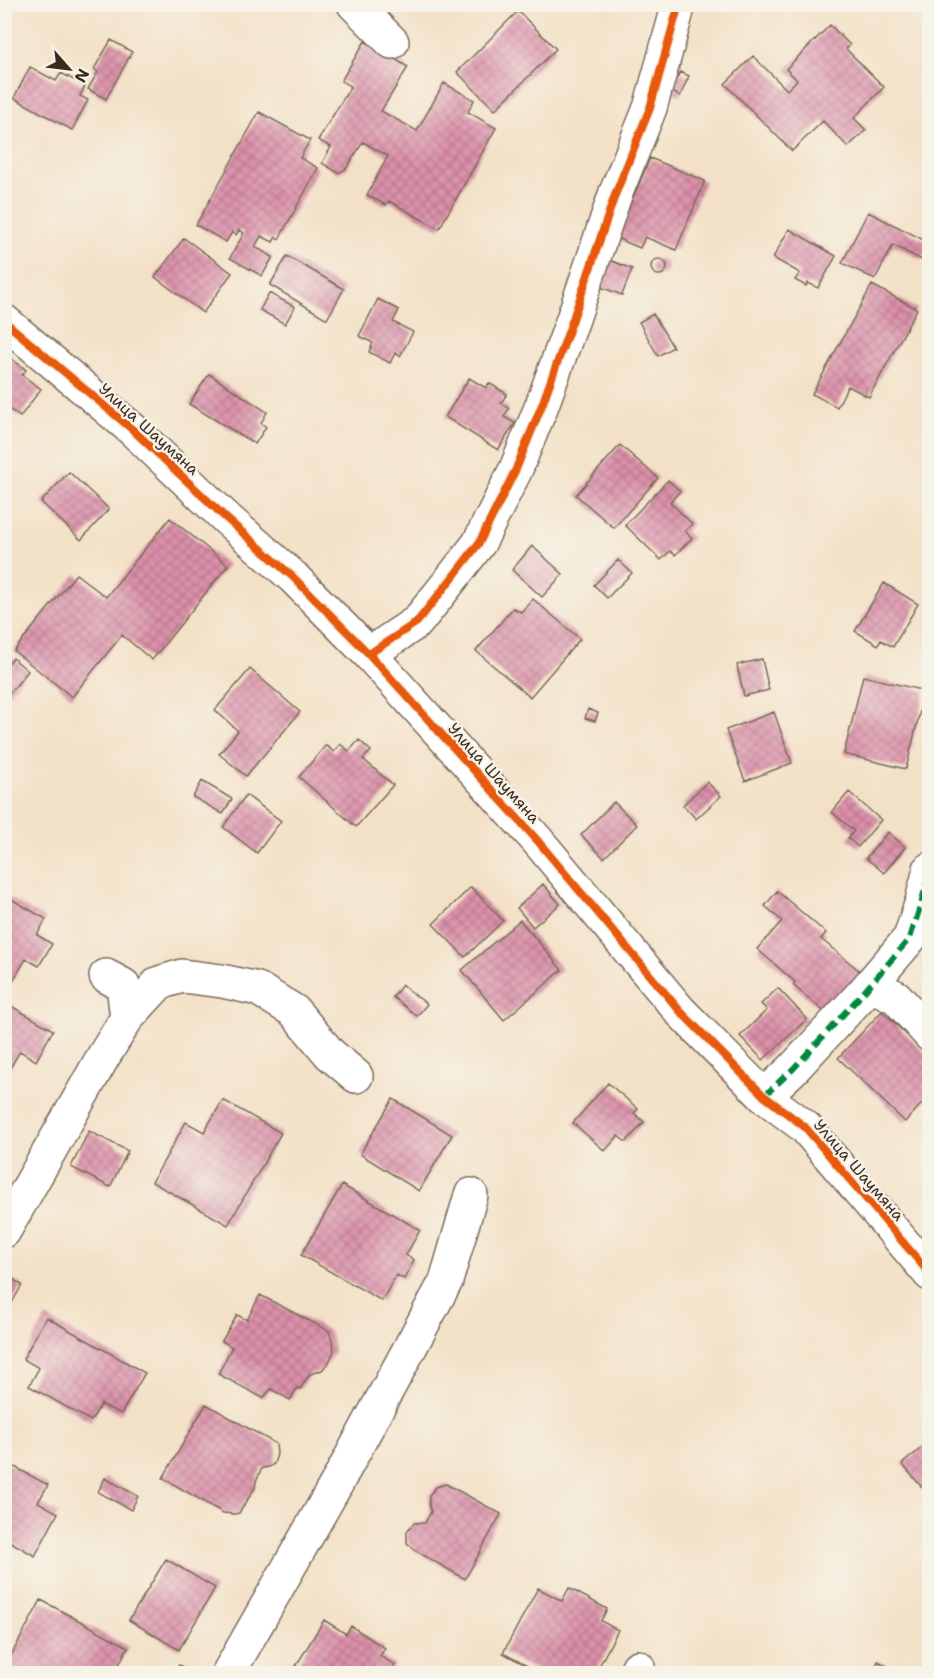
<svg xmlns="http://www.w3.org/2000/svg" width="934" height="1678" font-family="'Shantell Sans',sans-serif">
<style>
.building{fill:url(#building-cross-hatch)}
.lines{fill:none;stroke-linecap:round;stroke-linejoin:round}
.minor-casing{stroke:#7b6a59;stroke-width:36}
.minor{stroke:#fff;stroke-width:33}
.quiet{stroke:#00873e;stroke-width:6;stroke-dasharray:12 6;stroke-linecap:butt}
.cycleway-casing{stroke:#f7f3e8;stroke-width:11}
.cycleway{stroke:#e8590c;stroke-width:8}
.labels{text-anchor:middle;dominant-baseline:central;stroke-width:5;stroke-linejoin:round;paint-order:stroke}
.street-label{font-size:16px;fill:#3b2a1e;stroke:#f7f3e8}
</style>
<defs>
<pattern id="building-cross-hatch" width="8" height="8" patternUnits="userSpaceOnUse" patternTransform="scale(1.5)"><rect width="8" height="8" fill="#dc91aa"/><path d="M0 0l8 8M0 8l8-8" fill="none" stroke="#b4778a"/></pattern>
</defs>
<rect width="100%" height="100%" fill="#f7f3e8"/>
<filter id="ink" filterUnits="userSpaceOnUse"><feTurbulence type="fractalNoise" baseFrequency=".0167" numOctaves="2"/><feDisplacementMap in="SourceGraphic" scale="12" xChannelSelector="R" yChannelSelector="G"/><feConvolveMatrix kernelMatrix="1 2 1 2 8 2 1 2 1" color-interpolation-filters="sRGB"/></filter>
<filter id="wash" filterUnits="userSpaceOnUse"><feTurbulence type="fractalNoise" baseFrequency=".008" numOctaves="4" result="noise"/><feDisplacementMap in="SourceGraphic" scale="24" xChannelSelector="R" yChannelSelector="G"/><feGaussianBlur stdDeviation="1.35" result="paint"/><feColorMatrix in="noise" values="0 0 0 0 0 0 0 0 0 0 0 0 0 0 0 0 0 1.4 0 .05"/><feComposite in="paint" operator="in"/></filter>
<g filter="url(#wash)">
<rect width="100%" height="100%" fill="#f3e1c7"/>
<g id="blocks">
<path class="building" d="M518,11L556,49L495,110L457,72Z
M830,25L850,45L846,49L884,87L854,118L866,130L848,147L823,121L792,151L725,84L753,56L787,90L797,80L786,69Z
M111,40L132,52L106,99L88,89L98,72L94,69Z
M365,41L408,67L381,111L417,131L444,83L474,100L468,112L496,128L439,229L389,201L386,205L367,195L388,156L363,142L346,169L338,173L322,163L331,147L318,140L351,86L341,81Z
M30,67L56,81L61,73L85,86L80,96L88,100L72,130L14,98Z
M680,72L689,76L680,96L670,91Z
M259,112L310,140L300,158L318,168L279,239L276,237L273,242L261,236L255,247L273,257L262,276L230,258L244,233L239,230L236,235L232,232L226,242L196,225Z
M650,158L705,181L676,250L645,237L640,248L616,238Z
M868,212L930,243L922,260L893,245L875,279L842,263Z
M789,229L836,256L818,288L808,283L806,286L795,280L800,273L773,258Z
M184,238L232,273L203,313L155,277Z
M287,256L344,289L327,319L270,285Z
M651 267a8 8 0 1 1 16 0a8 8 0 1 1-16 0Z
M609,260L632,269L622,295L598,286Z
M872,285L917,309L869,397L848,386L837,407L812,394Z
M269,293L295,307L285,324L260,310Z
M378,299L399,310L393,322L413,332L400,356L395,353L390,363L369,352L373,343L359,336Z
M653,314L673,347L658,356L639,322Z
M4,353L26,370L22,375L41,389L20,417L4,405Z
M209,374L267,412L261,423L266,427L255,444L189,404Z
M469,378L486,388L489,383L507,394L501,403L509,408L504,417L515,423L498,450L445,417Z
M620,445L658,478L614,528L576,495Z
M69,472L109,509L81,540L41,502Z
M668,480L680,491L670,502L692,524L685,531L692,538L675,555L670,551L661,560L625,525Z
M170,518L228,565L152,660L122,635L72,697L14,651L76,574L106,597Z
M532,546L563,574L542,597L512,570Z
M618,560L632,573L607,598L594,585Z
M884,583L918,604L893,647L881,640L878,645L855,631Z
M533,599L580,639L530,697L476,651L513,608L521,612Z
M13,658L28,671L4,700V668Z
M762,659L769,690L744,696L737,665Z
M250,669L300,712L246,776L219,754L238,731L215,710Z
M863,676L925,691L906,769L844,754Z
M588,709L598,713L595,721L585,718Z
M774,712L792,763L745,781L726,730Z
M359,740L371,751L363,759L393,785L356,827L299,777L326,745L334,752L340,744L349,751Z
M202,781L232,799L223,814L193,797Z
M707,782L721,796L696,819L683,805Z
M849,792L881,820L858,847L848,838L854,831L832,812Z
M246,795L281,821L257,853L223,827Z
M614,802L637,825L604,858L581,835Z
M888,832L905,847L884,873L866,858Z
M543,884L560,904L533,927L517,908Z
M471,887L503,921L465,957L433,924Z
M777,891L826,933L821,939L862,973L828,1015L793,985L795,982L757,949L782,921L765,906Z
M4,895L46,919L37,935L52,944L39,966L26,959L9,987L4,984Z
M520,920L562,970L504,1020L462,970Z
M402,985L427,1004L417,1016L393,997Z
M778,988L807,1019L763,1060L740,1036L767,1010L761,1004Z
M4,1002L53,1030L36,1061L20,1051L4,1078Z
M882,1011L930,1057V1095L905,1122L838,1058Z
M608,1083L638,1109L634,1113L644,1122L626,1142L618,1136L605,1151L573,1123Z
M393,1099L452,1135L419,1191L360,1154Z
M223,1100L281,1133L228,1225L152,1182L186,1122L204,1132Z
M89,1131L128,1151L110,1187L71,1167Z
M342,1185L420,1230L406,1255L414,1260L404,1279L396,1275L382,1301L301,1255Z
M9,1277L22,1285L4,1317V1286Z
M260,1295L329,1331L333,1343L334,1351L329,1362L322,1370L310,1374L300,1389L297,1388L290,1400L271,1389L263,1398L218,1374L232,1347L222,1341L237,1315L247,1320Z
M46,1317L145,1373L121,1414L101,1404L91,1421L29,1386L39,1368L23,1359Z
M206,1404L276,1444L277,1454L274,1464L269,1467L262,1468L256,1481L255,1488L239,1513L235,1514L223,1513L163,1478Z
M930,1441V1491L927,1493L902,1464Z
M4,1461L48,1485L38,1502L58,1513L35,1556L4,1538Z
M105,1478L138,1496L131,1510L98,1492Z
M446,1484L501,1514L465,1579L416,1551L407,1543V1531L414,1523H425L431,1512L429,1504V1495L436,1487Z
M166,1559L215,1588L179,1650L129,1620Z
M538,1588L562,1601L569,1588L607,1609L601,1621L618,1630L595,1674H542L503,1653Z
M41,1600L128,1647L114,1674H5V1667Z
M324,1620L346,1634L351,1626L385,1648L380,1656L395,1665L390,1674H291Z
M878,1661L901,1674H872Z
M179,1665L193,1674H173Z"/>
</g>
</g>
<g filter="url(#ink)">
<use href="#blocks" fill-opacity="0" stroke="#7b6a59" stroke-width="1.5"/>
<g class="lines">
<defs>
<path id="minor" d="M354,4L392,42
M4,321L133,430L227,519L293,577L369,654L537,840L680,1011L764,1096L805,1127L930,1274
M369,654L417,622L449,582L479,543L516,469L542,405L573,319L615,195L650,108L679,4
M871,985L896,997L930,1035
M127,1018L159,983L182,976L222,981L258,989L294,1011L330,1054L356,1076
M764,1096L793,1069L863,993L910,938L922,901L930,869
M4,1231L103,1057L127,1018L123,985L106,976
M228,1674L338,1481L446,1281L471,1195
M635,1674L638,1667"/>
</defs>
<use href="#minor" class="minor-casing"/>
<use href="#minor" class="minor"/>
<path class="quiet" d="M764,1096L793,1069L863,993L910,938L922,901L930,869"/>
<defs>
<path id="cycleway" d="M4,321L133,430L227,519L293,577L369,654L537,840L680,1011L764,1096L805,1127L930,1274
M369,654L417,622L449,582L479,543L516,469L542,405L573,319L615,195L650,108L679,4"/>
</defs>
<use href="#cycleway" class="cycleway-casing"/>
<use href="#cycleway" class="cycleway"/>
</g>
</g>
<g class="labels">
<g class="street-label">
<text transform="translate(149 429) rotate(42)">Улица Шаумяна</text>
<text transform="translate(494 773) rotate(48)">Улица Шаумяна</text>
<text transform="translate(859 1170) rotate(49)">Улица Шаумяна</text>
</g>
</g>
<rect width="934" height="1678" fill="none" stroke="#f7f3e8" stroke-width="24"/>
<g transform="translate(69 69) rotate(118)" stroke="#f7f3e8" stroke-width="4.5" paint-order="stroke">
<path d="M0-4.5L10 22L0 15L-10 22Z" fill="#3b2a1e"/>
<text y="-9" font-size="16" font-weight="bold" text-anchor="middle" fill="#3b2a1e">N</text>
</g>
</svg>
